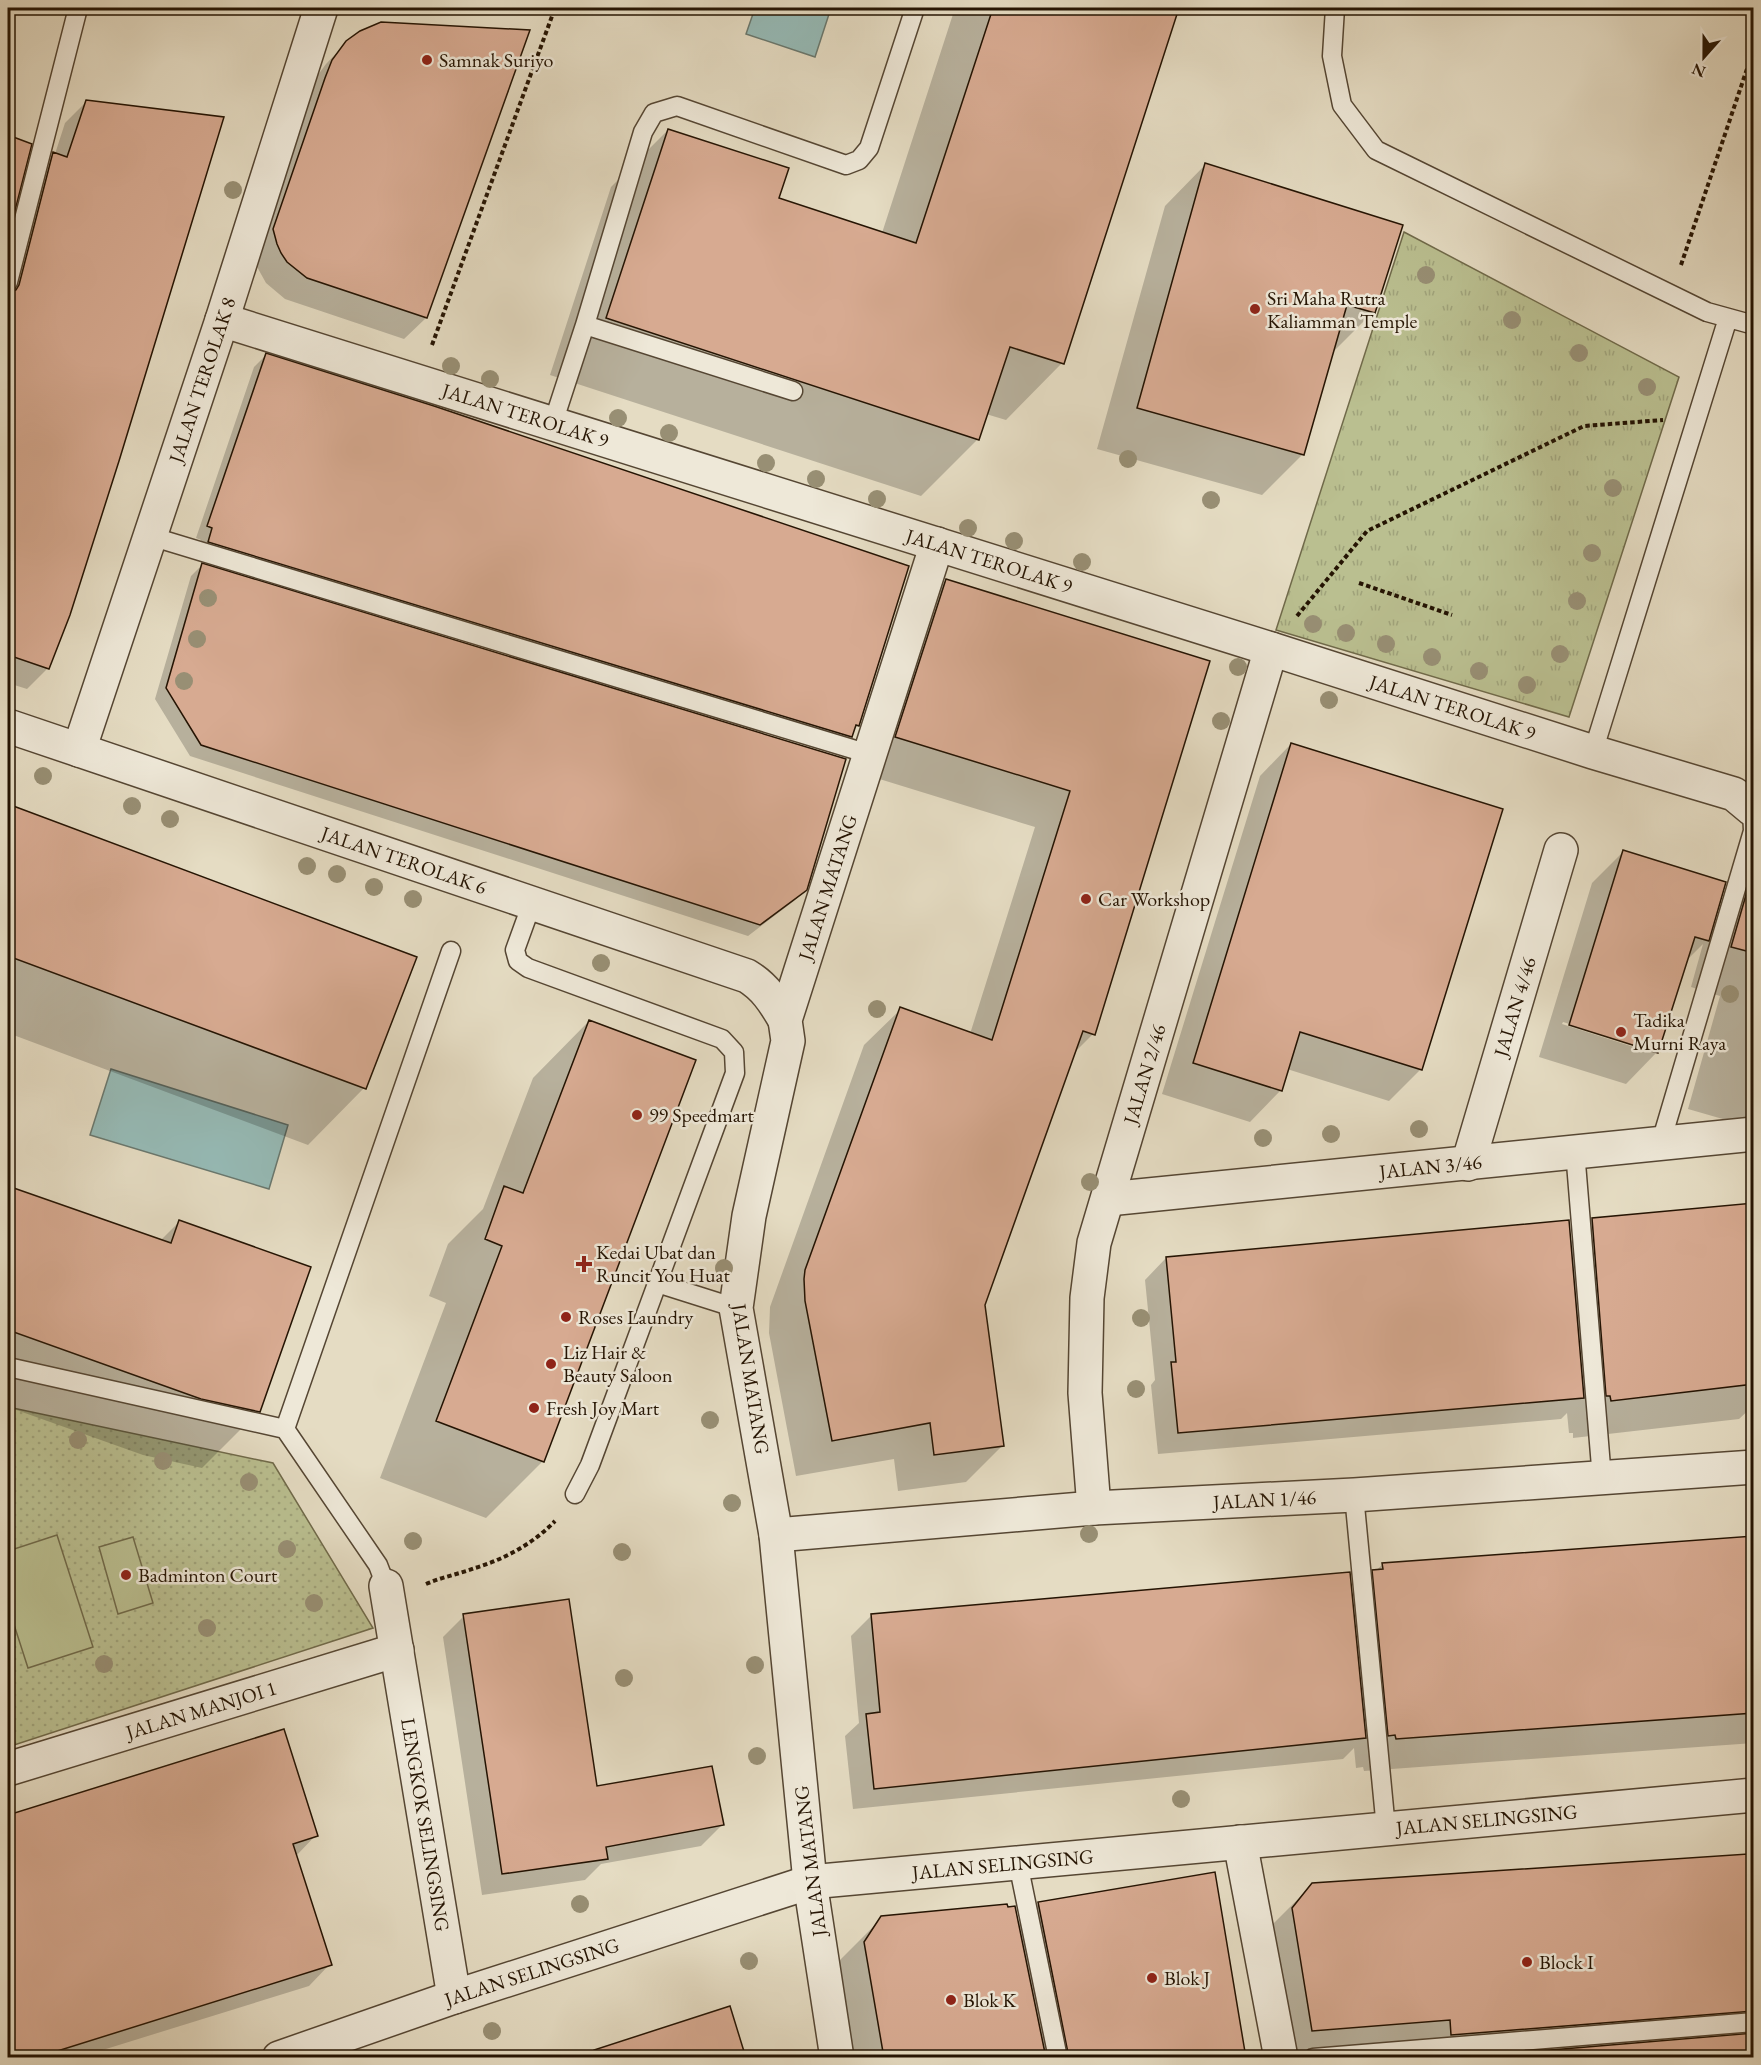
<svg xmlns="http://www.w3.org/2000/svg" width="1761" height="2065" font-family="'EB Garamond',serif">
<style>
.grass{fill:url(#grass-dots);stroke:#706a4a;stroke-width:1.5}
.park{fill:url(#park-tufts);stroke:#706a4a;stroke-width:1.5}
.pitch{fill:#babf90;stroke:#706a4a;stroke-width:1.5}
.water{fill:#96bbb7;stroke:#69786f;stroke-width:1.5}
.shadow{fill:#0003;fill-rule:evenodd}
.building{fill:#d7aa91;stroke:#251403;stroke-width:1.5}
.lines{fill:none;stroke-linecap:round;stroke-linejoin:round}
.service-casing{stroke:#554633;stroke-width:21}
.minor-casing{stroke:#554633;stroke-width:36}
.path{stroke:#251403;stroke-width:4;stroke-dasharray:4.5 3;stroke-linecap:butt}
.service{stroke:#eee8d8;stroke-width:18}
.minor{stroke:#eee8d8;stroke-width:33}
.tree{fill:#988f74}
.poi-dot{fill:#8f2418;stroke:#eee8d8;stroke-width:2}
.labels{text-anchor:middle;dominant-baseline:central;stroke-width:5;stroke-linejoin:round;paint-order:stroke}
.poi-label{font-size:20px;fill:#251403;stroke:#eee8d8;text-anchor:start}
.street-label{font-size:20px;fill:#251403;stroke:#eee8d8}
</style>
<defs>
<pattern id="grass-dots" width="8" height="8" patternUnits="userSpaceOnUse" patternTransform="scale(1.5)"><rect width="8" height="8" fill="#babf90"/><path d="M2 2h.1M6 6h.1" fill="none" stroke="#a0a37b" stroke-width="1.8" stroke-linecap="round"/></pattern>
<pattern id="park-tufts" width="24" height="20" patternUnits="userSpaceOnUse" patternTransform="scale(1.5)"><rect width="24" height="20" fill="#babf90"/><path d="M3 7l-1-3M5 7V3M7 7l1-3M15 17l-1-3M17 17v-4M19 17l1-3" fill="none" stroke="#a0a37b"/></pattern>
</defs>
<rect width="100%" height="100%" fill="#e5dcc3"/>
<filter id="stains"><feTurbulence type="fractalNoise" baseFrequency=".00333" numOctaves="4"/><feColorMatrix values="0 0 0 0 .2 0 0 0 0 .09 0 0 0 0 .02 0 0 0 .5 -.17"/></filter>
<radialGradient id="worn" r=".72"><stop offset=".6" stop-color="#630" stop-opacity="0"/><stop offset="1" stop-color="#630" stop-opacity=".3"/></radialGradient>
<path class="grass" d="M8,1407L273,1463L373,1628L8,1747Z"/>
<path class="park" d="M1404,232L1679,377L1569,717L1276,630Z"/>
<path class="pitch" d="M57,1535L93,1647L28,1668L8,1606V1551Z
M133,1537L153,1603L118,1614L99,1547Z"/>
<path class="water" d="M755,8H831L815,57L746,34Z
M111,1069L288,1125L269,1189L90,1135Z"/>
<path class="shadow" d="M955,8H1178L1062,363L1006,420L986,414L978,439L921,496L550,375L611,187L668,130L777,199L882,233Z
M347,42L426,318L404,339L285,299L266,283L256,265L312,83L326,64Z
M86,102L48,668L27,689L8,683V271L32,175L55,154L65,123Z
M8,137L30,145L8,232Z
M1205,165L1373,312L1332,353L1303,454L1262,495L1097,449L1165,206Z
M266,355L858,725L852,731L851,736L838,748L197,554L201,540L196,538L254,367Z
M202,565L805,890L794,901L748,936L190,756L155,699L191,576Z
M946,580L1209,662L1093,1034L1073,1054L984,1305L1002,1446L966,1482L898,1491L894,1459L796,1476L769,1333L770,1307L864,1045L901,1009L970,1034L1035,827L860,773L910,617Z
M1754,718V730L1750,729Z
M1291,744L1421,1069L1389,1101L1287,1069L1281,1090L1250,1122L1162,1094L1260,776Z
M8,806L415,958L364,1088L308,1145L8,1033Z
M1623,852L1711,927L1719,919L1754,852V1128L1688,1109L1720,996L1691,987L1703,944L1686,961L1657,1052L1626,1084L1539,1057L1592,883ZM1563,1022L1640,1046V1049L1562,1024Z
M589,1021L543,1461L486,1518L380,1478L446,1303L429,1296L448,1244L483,1209L533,1078Z
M8,1187L160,1241L179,1222L259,1411L202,1468L143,1455L8,1407Z
M1754,1204V1405L1739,1419L1573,1438V1433H1569L1567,1413L1561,1419L1158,1454L1151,1385L1155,1380L1145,1280L1166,1258L1570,1242L1592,1219Z
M1754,1538V1743L1364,1771L1363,1767L1356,1768L1354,1748L1343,1759L853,1809L845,1736L859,1723L851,1636L872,1615L1351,1594L1383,1564Z
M464,1616L596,1788L722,1825L701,1846L601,1864L585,1880L482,1895L443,1637Z
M283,1731L316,1835L296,1856L330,1964L309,1986L77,2058H8V1817Z
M1754,1855V2058H1270L1271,1926L1312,1885Z
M1213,1874L1245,2058H836L824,1984L841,1959L882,1918L1018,1924L1038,1904Z
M729,2008L745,2058H576Z"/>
<path class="building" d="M993,8H1179L1064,364L1010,347L979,440L606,318L668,129L789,168L779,198L916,243Z
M381,22L530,30L427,318L307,278L287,262L281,253L277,244L273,229L325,78L332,60L346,41L360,31Z
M86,100L224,117L119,461L70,615L49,669L8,655V293L16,290L19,285L53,152L67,157Z
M8,135L32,144L8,238Z
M1205,163L1403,225L1375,313L1347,305L1304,455L1137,408Z
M266,353L434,406L909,566L859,726L856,725L852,737L208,542L212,528L207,526Z
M202,563L846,759L807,890L760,925L201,745L166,688Z
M946,579L1210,661L1095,1035L1083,1031L985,1305L1004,1446L934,1455L930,1423L832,1441L805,1301L804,1279L805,1270L900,1007L992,1040L1070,791L895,737Z
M1291,743L1503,809L1422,1070L1300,1032L1282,1091L1193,1063Z
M8,804L417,957L366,1089L8,956Z
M1623,850L1726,882L1709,941L1695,937L1658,1053L1569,1025Z
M1748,888L1754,890V953L1731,947Z
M589,1020L696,1060L544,1462L436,1421L502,1246L485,1239L504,1186L523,1193Z
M8,1186L171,1243L179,1220L311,1267L260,1412L201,1399L8,1330Z
M1754,1203V1384L1611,1401L1610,1396H1606L1592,1218Z
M1569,1220L1584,1398L1178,1433L1171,1362H1176L1166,1257Z
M1754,1536V1713L1396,1739L1395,1735L1388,1736L1372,1570L1383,1569L1382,1563Z
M1350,1572L1366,1738L874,1789L866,1714L880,1712L871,1614Z
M569,1599L597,1786L712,1766L724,1825L606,1847L608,1859L502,1874L463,1614Z
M284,1729L318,1836L293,1844L332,1965L35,2058H8V1815Z
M1748,1854L1754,1930V2011L1451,2035L1450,2020L1312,2031L1292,1908L1312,1883Z
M1215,1872L1246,2058H1069L1038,1902Z
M1007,1904L1008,1907L1015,1906L1046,2058H884L864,1942L881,1916Z
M730,2006L746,2058H595L594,2050Z
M1754,2033V2058H1457Z"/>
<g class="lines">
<defs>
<path id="service" d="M1335,8L1332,56L1342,105L1376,150L1707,312L1754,325
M8,282L78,8
M585,325L793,391
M553,423L585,325L643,132L654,113L677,106L846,165L859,160L869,148L915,8
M150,536L869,754
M1593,752L1728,318
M532,903L515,950L518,961L528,968L722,1039L734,1052L735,1073L590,1465L575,1494
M1661,1142L1753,831L1752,809
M1575,1151L1602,1479
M657,1283L736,1308
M8,1367L285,1429L378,1565L386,1586
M285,1429L451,951
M1354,1495L1386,1829
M1018,1863L1058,2058
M1313,2058L1754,2022"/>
<g id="minor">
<path id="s1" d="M222,320L1271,649L1593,752L1734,794L1752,809"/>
<path id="s2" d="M8,726L747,976C765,987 774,1001 785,1020"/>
<path id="s3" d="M79,750L222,320L321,8"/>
<path id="s4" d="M1468,1164L1561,850"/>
<path id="s5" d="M1108,1199L1754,1134"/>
<path id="s6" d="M1094,1508L1085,1393L1087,1298L1094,1243L1271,649"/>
<path id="s7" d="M776,1535L1094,1508L1354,1495L1754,1467"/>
<path id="s8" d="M386,1586L454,1997"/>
<path id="s9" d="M8,1769L397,1650"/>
<path d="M1240,1842L1281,2058"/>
<path id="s10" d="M279,2058L454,1997L810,1882L1754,1795"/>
<path id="s11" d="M837,2058L810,1882L776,1535L736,1308L749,1216L788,1041L785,1020L937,544"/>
</g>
</defs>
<use href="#service" class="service-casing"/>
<use href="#minor" class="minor-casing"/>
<path class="path" d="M1681,265L1754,48
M432,345L555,8
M1359,583L1452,615
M1297,616L1367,531L1584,426L1663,420
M426,1584C442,1577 459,1574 475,1568C505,1559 534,1543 555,1521"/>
<use href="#service" class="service"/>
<use href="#minor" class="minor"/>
</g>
<g class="tree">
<circle cx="233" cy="190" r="9"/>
<circle cx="1426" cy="275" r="9"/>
<circle cx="1512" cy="320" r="9"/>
<circle cx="1579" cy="353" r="9"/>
<circle cx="451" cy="366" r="9"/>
<circle cx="490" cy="379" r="9"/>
<circle cx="1647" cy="387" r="9"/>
<circle cx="618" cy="418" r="9"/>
<circle cx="669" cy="433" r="9"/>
<circle cx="1128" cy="459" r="9"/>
<circle cx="766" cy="463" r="9"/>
<circle cx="816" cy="479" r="9"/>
<circle cx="1613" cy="488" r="9"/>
<circle cx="877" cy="499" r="9"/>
<circle cx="1211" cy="500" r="9"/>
<circle cx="968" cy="528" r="9"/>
<circle cx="1014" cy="541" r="9"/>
<circle cx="1592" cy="553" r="9"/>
<circle cx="1082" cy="562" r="9"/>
<circle cx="208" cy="598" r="9"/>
<circle cx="1577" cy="601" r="9"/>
<circle cx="1313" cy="624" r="9"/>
<circle cx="1346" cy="633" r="9"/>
<circle cx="197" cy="639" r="9"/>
<circle cx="1386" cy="644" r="9"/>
<circle cx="1560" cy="654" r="9"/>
<circle cx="1432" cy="657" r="9"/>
<circle cx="1238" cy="667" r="9"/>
<circle cx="1479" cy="671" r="9"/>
<circle cx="184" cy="681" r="9"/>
<circle cx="1527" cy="685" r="9"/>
<circle cx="1329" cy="700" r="9"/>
<circle cx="1221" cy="721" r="9"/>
<circle cx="43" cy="776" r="9"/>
<circle cx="132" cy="806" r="9"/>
<circle cx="170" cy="819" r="9"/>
<circle cx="307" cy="866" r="9"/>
<circle cx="337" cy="874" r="9"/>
<circle cx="374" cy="887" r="9"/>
<circle cx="413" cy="899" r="9"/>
<circle cx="601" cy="963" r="9"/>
<circle cx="1730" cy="994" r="9"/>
<circle cx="877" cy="1009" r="9"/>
<circle cx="1419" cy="1129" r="9"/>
<circle cx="1331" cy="1134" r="9"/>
<circle cx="1263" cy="1138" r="9"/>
<circle cx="1090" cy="1182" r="9"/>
<circle cx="724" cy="1268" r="9"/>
<circle cx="1141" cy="1318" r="9"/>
<circle cx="1136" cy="1389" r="9"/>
<circle cx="710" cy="1420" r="9"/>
<circle cx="78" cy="1440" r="9"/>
<circle cx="163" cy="1461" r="9"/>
<circle cx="249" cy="1482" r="9"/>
<circle cx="732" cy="1503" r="9"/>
<circle cx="1089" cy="1534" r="9"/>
<circle cx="413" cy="1541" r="9"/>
<circle cx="287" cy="1549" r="9"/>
<circle cx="622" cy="1552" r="9"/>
<circle cx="314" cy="1603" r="9"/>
<circle cx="207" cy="1628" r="9"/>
<circle cx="104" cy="1664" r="9"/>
<circle cx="755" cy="1665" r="9"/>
<circle cx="624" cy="1678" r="9"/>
<circle cx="757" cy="1756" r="9"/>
<circle cx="1181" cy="1799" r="9"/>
<circle cx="580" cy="1904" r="9"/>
<circle cx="749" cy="1961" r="9"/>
<circle cx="492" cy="2031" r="9"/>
</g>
<g class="poi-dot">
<circle cx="427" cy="60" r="6"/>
<circle cx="1255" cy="309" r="6"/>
<circle cx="1086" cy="899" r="6"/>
<circle cx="1621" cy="1032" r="6"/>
<circle cx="637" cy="1115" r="6"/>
<path d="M581 1255h6v6h6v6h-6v6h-6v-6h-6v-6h6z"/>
<circle cx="566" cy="1317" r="6"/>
<circle cx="551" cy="1364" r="6"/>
<circle cx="534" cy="1408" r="6"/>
<circle cx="126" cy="1575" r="6"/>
<circle cx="1527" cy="1962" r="6"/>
<circle cx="1152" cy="1978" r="6"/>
<circle cx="951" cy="2000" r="6"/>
</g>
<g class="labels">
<g class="poi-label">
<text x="439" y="60">Samnak Suriyo</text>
<text x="1267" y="298">Sri Maha Rutra<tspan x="1267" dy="23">Kaliamman Temple</tspan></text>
<text x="1098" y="899">Car Workshop</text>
<text x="1633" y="1020">Tadika<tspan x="1633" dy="23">Murni Raya</tspan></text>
<text x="649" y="1115">99 Speedmart</text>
<text x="596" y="1252">Kedai Ubat dan<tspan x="596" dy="23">Runcit You Huat</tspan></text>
<text x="578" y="1317">Roses Laundry</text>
<text x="563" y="1352">Liz Hair &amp;<tspan x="563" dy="23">Beauty Saloon</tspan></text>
<text x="546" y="1408">Fresh Joy Mart</text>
<text x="138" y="1575">Badminton Court</text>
<text x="1539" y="1962">Block I</text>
<text x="1164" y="1978">Blok J</text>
<text x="963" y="2000">Blok K</text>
</g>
<g class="street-label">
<text stroke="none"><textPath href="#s3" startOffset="390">JALAN TEROLAK 8</textPath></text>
<text stroke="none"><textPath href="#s1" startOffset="318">JALAN TEROLAK 9</textPath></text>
<text stroke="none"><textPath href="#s1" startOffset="804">JALAN TEROLAK 9</textPath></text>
<text stroke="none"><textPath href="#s1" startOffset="1290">JALAN TEROLAK 9</textPath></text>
<text stroke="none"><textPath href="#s2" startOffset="418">JALAN TEROLAK 6</textPath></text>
<text stroke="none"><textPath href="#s11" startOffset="1190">JALAN MATANG</textPath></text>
<text stroke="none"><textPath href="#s4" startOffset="164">JALAN 4/46</textPath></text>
<text stroke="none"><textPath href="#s6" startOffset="442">JALAN 2/46</textPath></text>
<text stroke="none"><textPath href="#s5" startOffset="324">JALAN 3/46</textPath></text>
<text transform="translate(751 1379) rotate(81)">JALAN MATANG</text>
<text stroke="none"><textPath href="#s7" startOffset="490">JALAN 1/46</textPath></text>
<text stroke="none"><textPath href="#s9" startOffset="202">JALAN MANJOI 1</textPath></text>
<text stroke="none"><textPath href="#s10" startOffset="1239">JALAN SELINGSING</textPath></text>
<text stroke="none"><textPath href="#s8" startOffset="242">LENGKOK SELINGSING</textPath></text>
<text transform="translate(810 1861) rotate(-97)">JALAN MATANG</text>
<text stroke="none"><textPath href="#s10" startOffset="753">JALAN SELINGSING</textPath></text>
<text stroke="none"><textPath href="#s10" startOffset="267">JALAN SELINGSING</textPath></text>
</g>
</g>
<rect width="1761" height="2065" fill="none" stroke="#e5dcc3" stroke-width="30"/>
<rect x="9" y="9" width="1743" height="2047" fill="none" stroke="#251403" stroke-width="3"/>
<rect x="15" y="15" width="1731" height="2035" fill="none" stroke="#251403" stroke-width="1.5"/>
<g transform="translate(1704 57) rotate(201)" stroke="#eee8d8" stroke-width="4.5" paint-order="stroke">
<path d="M0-4.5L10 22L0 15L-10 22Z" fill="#251403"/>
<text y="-9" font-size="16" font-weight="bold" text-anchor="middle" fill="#251403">N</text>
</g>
<rect width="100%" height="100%" filter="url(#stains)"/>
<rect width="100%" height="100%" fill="url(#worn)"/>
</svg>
